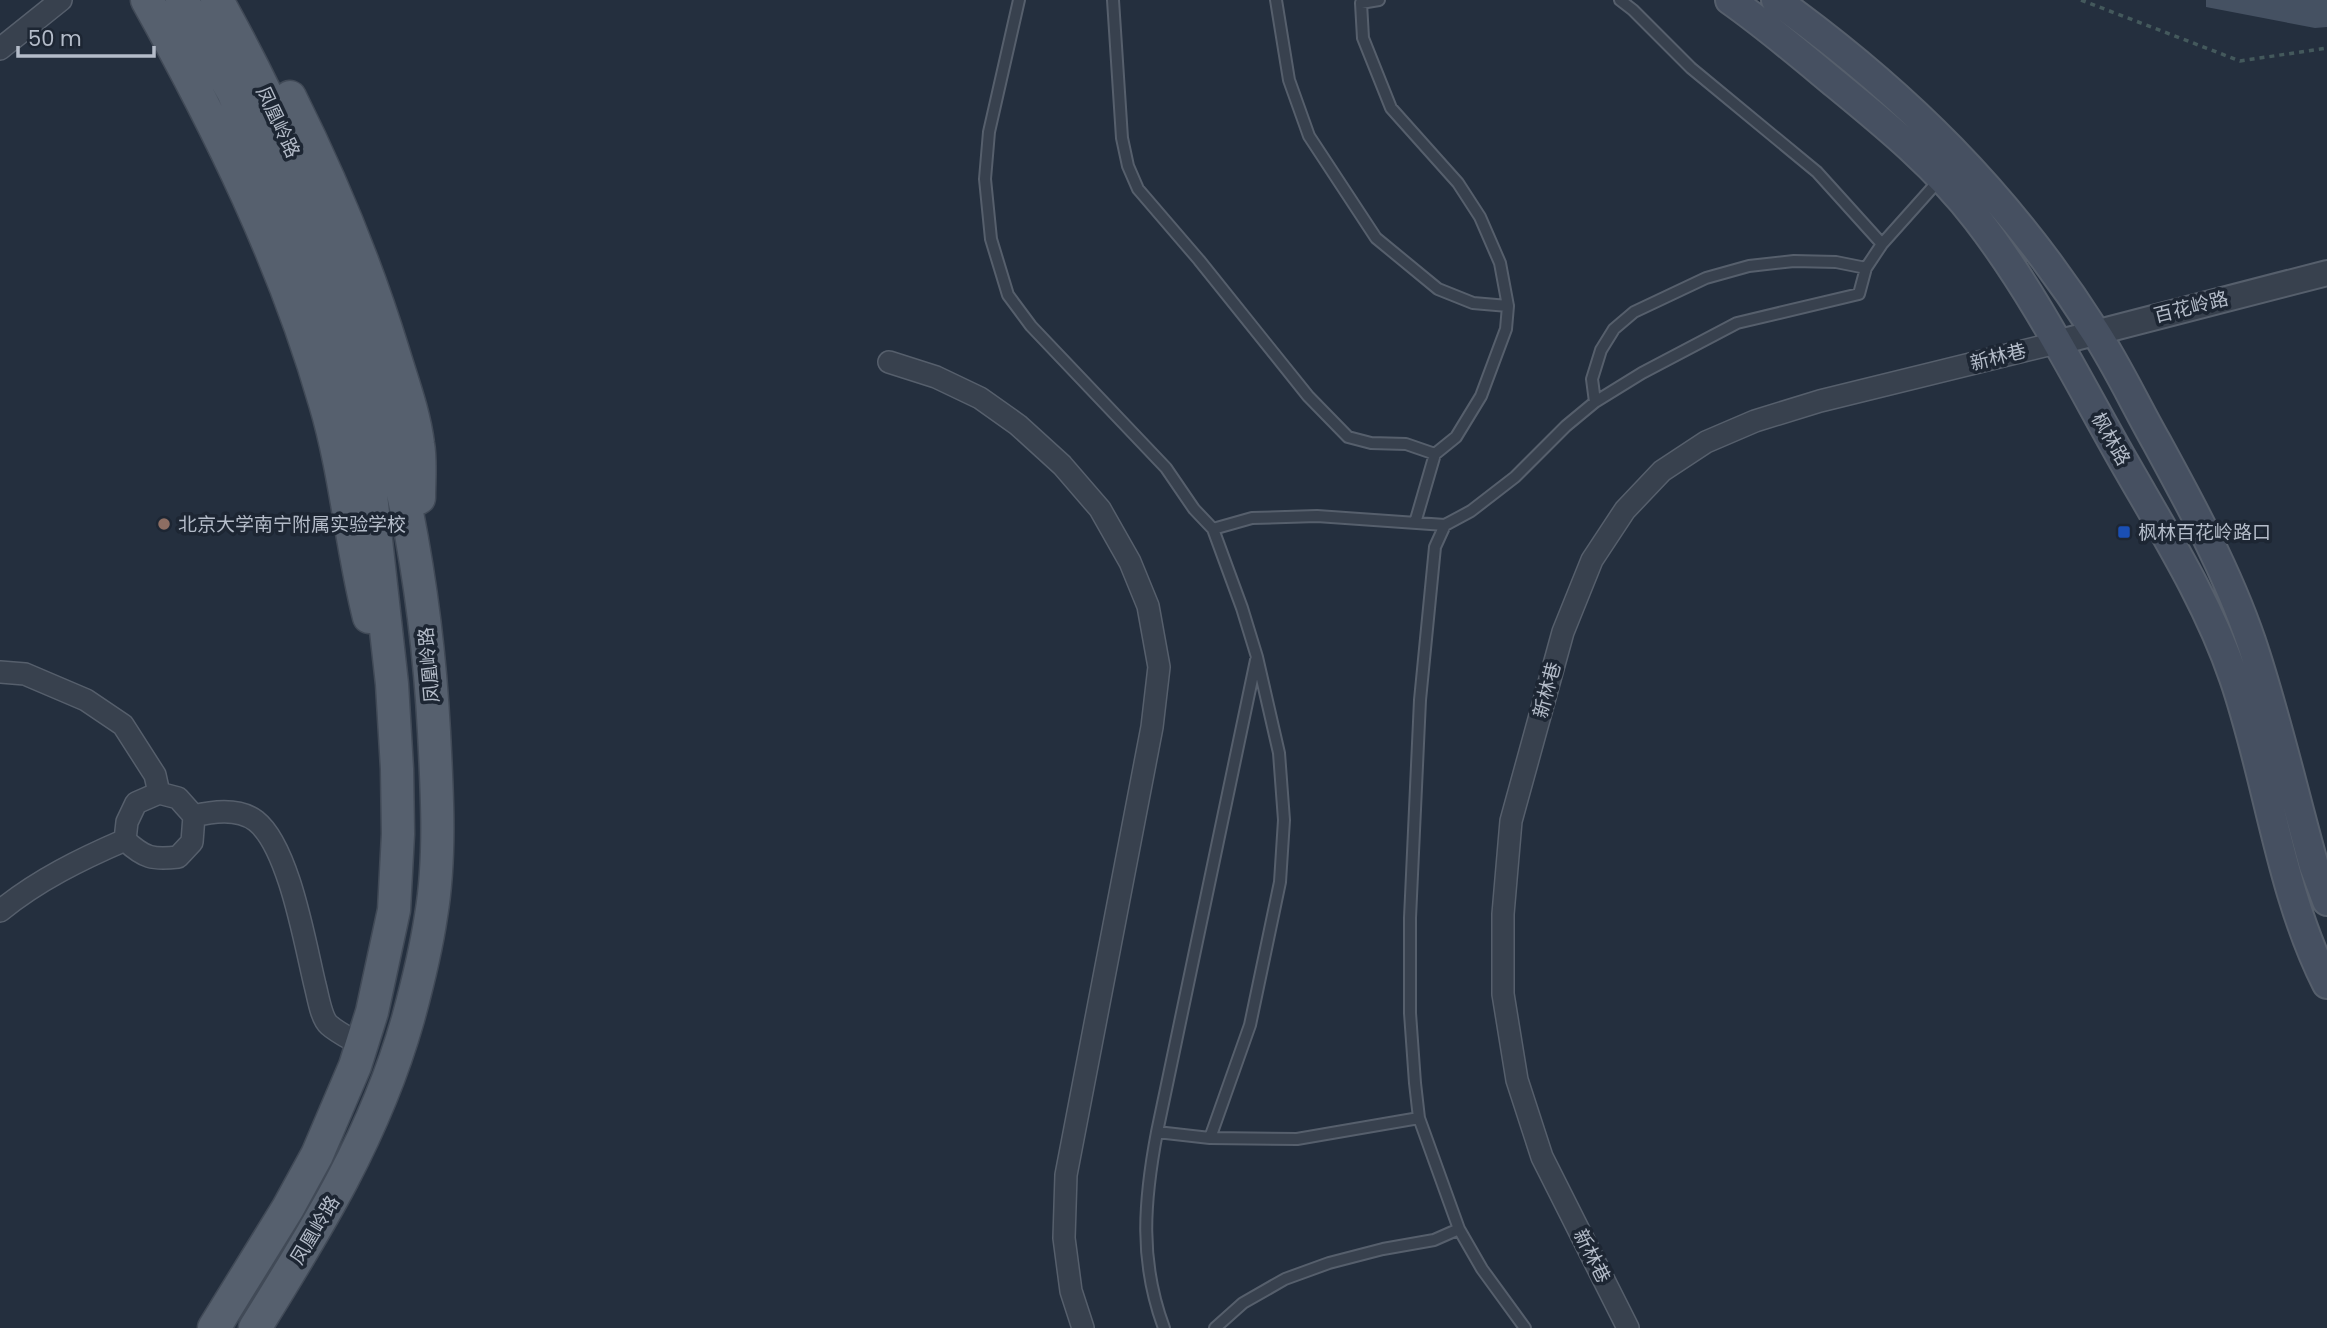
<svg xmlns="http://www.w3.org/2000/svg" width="2327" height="1328" font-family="Poppins,'Noto Sans SC',sans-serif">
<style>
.building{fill:#455162}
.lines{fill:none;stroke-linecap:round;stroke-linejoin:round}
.service-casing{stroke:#565f6c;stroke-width:14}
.minor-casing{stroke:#565f6c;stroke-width:24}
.tertiary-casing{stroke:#565f6c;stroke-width:28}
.secondary-casing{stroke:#565f6c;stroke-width:32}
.primary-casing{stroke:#414a57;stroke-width:35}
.path{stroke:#44595c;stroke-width:3.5;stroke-dasharray:5 5;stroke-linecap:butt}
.service{stroke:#38414e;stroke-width:10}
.minor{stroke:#38414e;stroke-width:21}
.tertiary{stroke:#38414e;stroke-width:24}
.secondary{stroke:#465061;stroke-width:28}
.primary{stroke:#56606e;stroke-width:32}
.education-dot{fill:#8d6e63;stroke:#1d2633;stroke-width:2.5}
.transit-dot{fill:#1a4fb4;stroke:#1d2633;stroke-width:2.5}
.labels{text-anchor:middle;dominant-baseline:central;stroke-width:7;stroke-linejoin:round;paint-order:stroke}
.street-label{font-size:19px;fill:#b4bcc9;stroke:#1d2633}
.poi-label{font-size:19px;fill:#b4bcc9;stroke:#1d2633;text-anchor:start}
</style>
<rect width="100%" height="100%" fill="#242f3e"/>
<path class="building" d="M2206,0H2327V27L2315,28L2206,7Z"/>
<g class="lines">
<defs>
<path id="service" d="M1019,0L989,132L985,179L991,239L1008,295L1031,326L1166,468L1194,509L1213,529
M1113,0L1122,138L1128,166L1138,189L1199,260L1308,396L1348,437L1371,443L1406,444L1435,454
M1276,0L1289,80L1309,136L1376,238L1438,289L1473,303L1508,306
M1379,0L1361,3L1363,38L1391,108L1458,183L1480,217L1500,263L1508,306L1506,329L1481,396L1456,437L1435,454L1415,523
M1620,0L1633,10L1691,68L1817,172L1882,244
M1595,402L1592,379L1601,350L1614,329L1634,312L1706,278L1749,266L1794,261L1836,262L1866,268
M1445,525L1435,547L1420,700L1410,918V1013L1415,1083L1419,1118L1459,1229L1482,1269L1525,1328
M1157,1132L1256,660
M1210,1138L1297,1139L1419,1118
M1164,1328C1139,1261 1144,1201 1157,1132L1210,1138L1250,1025L1280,882L1284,820L1279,753L1257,657L1242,608L1213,529L1252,518L1317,516L1445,525L1471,511L1515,477L1566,426L1595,402L1642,373L1737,323L1859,294L1866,268L1882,244L1941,178
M1215,1328L1243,1303L1285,1279L1329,1263L1383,1249L1434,1240L1459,1229"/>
<path id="minor" d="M0,49L61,0
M889,362L936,377L980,398L1018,425L1062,465L1100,509L1130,562L1148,606L1159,667L1152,727L1066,1175L1064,1238L1071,1291L1083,1328
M0,672L25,674L86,700L123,725L155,775L159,793
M159,793L178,798L194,816L192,842L178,857C153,860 144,858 125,840L127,822L136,803Z
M194,816C214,811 239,808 256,821C289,847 305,944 315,985C318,996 321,1018 329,1025C338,1033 351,1039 361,1045
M0,911C38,880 81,859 125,840
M1628,1328L1542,1157L1517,1080L1503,994V914L1511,821L1563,632L1592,560L1625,510L1662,471L1706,442L1755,421L1820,401L2056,343"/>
<path id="tertiary" d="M2056,343L2327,273"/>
<path id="secondary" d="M1730,0C1767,26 1802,56 1837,85C1887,126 1938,168 1977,219C2035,294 2078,381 2124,462C2164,532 2208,602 2234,678C2268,776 2280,892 2327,984
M1776,0C1905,93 2008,195 2094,330C2117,365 2135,404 2156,441C2191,505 2227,571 2251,641C2276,715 2293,791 2314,866L2327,901"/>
<path id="primary" d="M147,0C219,129 284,261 325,403C346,473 351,546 369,617
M182,0L233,92L266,168L312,281L348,385L371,495L392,684L397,769L398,834L394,910L372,1012L355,1066L317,1155L288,1208L214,1328
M217,0C342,224 421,475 434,732C437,791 441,857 431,916C426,950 417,986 408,1019C375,1135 318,1227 255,1328
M290,97C331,179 366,263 393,351C402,381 414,412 418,444C421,461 419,480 419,498"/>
</defs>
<use href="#service" class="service-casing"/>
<use href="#minor" class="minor-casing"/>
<use href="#tertiary" class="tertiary-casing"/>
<use href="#secondary" class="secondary-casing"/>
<use href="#primary" class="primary-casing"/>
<path class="path" d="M2081,0L2240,61L2327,48"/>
<use href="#service" class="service"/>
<use href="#minor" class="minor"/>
<use href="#tertiary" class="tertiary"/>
<use href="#secondary" class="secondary"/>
<use href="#primary" class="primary"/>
</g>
<circle class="education-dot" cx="164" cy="524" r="7"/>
<rect class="transit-dot" x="2117" y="525" width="14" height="14" rx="3.5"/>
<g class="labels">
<g class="street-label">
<text transform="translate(278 122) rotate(65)">凤凰岭路</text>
<text transform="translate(2191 307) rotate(-14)">百花岭路</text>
<text transform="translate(1998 357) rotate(-14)">新林巷</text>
<text transform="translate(2111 439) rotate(60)">枫林路</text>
<text transform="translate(429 665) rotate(-95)">凤凰岭路</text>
<text transform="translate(1547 690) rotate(-75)">新林巷</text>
<text transform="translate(315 1230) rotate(-59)">凤凰岭路</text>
<text transform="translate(1592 1256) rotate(63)">新林巷</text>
</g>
<g class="poi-label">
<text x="178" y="524">北京大学南宁附属实验学校</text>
<text x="2138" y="532">枫林百花岭路口</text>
</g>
</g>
<path d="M18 46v10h136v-10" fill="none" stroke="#b4bcc9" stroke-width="3.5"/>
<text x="28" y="46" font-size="21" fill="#b4bcc9" stroke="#1d2633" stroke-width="5" paint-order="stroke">50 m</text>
</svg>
